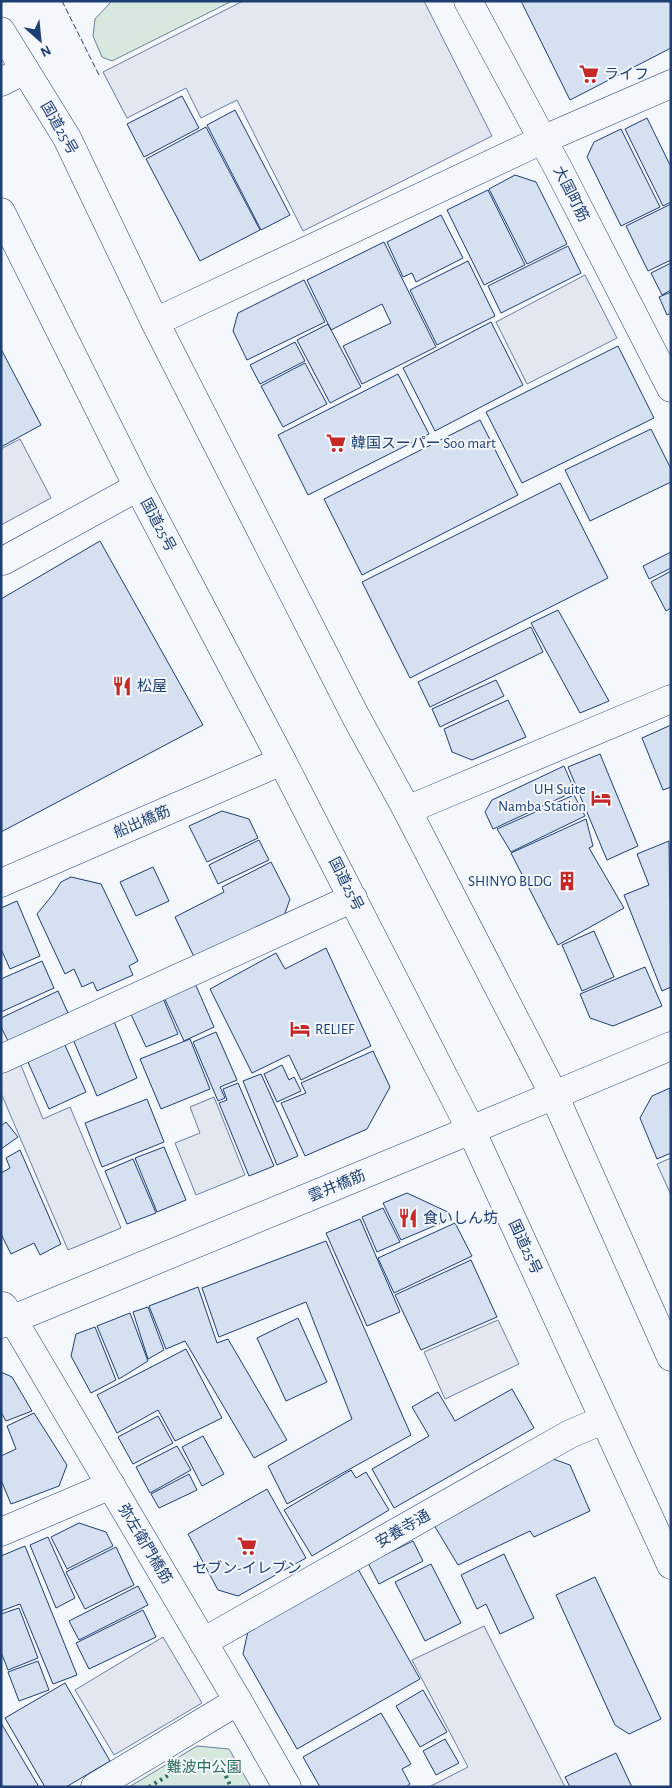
<svg xmlns="http://www.w3.org/2000/svg" width="672" height="1788" font-family="'Alegreya Sans','Noto Sans JP',sans-serif">
<style>
.green{fill:#d7e8df;stroke:#687fa3}
.parking{fill:#e3e8f0;stroke:#687fa3}
.building{fill:#d5e0f0;stroke:#1d3f73}
.lines{fill:none;stroke-linecap:round;stroke-linejoin:round}
.street-casing{stroke:#1d3f73;stroke-width:29}
.secondary-casing{stroke:#1d3f73;stroke-width:29}
.highway-casing{stroke:#1d3f73;stroke-width:29}
.street{stroke:#f4f7fb;stroke-width:28}
.secondary{stroke:#f4f7fb;stroke-width:28}
.highway{stroke:#f4f7fb;stroke-width:28}
.hedge{stroke:#2c6c60;stroke-width:4;stroke-dasharray:2.5 4;stroke-linecap:butt}
.fence{stroke:#1d3f73;stroke-width:1;stroke-dasharray:6 2.5;stroke-linecap:butt}
.labels{text-anchor:middle;dominant-baseline:central;stroke-width:4;stroke-linejoin:round;paint-order:stroke}
.poi-label{font-size:15px;fill:#1d3f73;stroke:#f4f7fb;text-anchor:start}
.street-label{font-size:15px;fill:#1d3f73;stroke:#f4f7fb}
.park-label{font-size:15px;fill:#2c6c60;stroke:#f4f7fb}
</style>
<rect width="100%" height="100%" fill="#f4f7fb"/>
<path class="green" d="M112,1H232L112,61L102,57L93,36L95,19Z
M197,1746L229,1749L251,1787H129Z"/>
<path class="parking" d="M243,1H424L492,136L303,231L237,100L201,118L186,88L127,118L103,72Z
M585,275L617,338L527,384L496,322Z
M20,439L51,498L1,525V449Z
M20,1063L43,1119L70,1107L121,1228L68,1250L1,1093V1070Z
M214,1097L245,1175L196,1195L175,1143L200,1133L190,1107Z
M671,1158V1195L657,1164Z
M498,1320L519,1364L445,1399L424,1352Z
M484,1626L565,1787H429L468,1767L412,1660Z
M163,1637L202,1703L114,1755L75,1690Z"/>
<path class="building" d="M521,1H671V48L570,100Z
M182,96L199,128L144,157L127,124Z
M235,110L290,215L261,230L207,125Z
M647,118L671,167V202L663,206L625,129Z
M206,127L260,230L200,261L146,159Z
M621,129L660,207L621,226L587,157L594,142Z
M515,175L536,182L567,244L527,264L489,189Z
M488,190L525,265L484,285L447,210Z
M671,204V260L648,271L626,226Z
M441,215L463,258L416,282L412,273L403,277L387,242Z
M384,242L436,347L362,384L343,346L391,323L382,304L331,330L307,280Z
M568,246L581,273L501,313L488,286Z
M468,261L495,316L437,345L410,290Z
M671,263V290L662,295L651,273Z
M304,280L325,322L247,360L233,331L238,313Z
M671,292V313L667,315L659,297Z
M491,322L523,385L435,431L403,368Z
M328,324L361,387L330,403L297,340Z
M295,342L305,361L260,384L250,365Z
M618,346L654,418L522,483L486,412Z
M1,349L41,425L1,447Z
M305,363L327,404L283,427L261,386Z
M398,374L429,434L308,495L278,435Z
M480,420L518,495L362,575L324,499Z
M651,429L671,469V482L590,521L565,470Z
M560,483L608,578L410,678L362,582Z
M100,541L203,725L1,832V599Z
M671,552V568L649,579L643,566Z
M671,571V608L666,611L651,582Z
M558,610L609,701L580,713L531,623Z
M531,627L543,652L430,707L418,682Z
M496,680L504,696L440,727L432,709Z
M508,700L526,737L472,760L452,752L444,729Z
M671,725V787L663,790L642,738Z
M600,754L638,846L607,860L568,767Z
M564,766L575,791L493,829L485,812L492,800Z
M574,795L585,816L511,852L497,829Z
M222,811L249,819L258,838L207,862L189,826Z
M586,819L593,846L589,848L624,908L558,945L511,853Z
M259,840L269,860L218,884L209,865Z
M669,841L671,987L662,991L624,895L649,885L637,854Z
M271,862L290,899L284,916L195,959L175,917L224,892L222,887Z
M153,867L169,901L136,916L120,882Z
M71,877L101,884L138,961L129,966L133,975L97,991L93,982L82,987L74,969L65,974L37,914L54,893L61,882Z
M17,901L40,956L10,969L1,949V908Z
M594,931L614,977L582,991L562,945Z
M326,948L371,1046L301,1080L289,1055L252,1073L210,989L276,953L285,969Z
M42,961L54,988L1,1012V979Z
M645,967L662,1006L613,1026L590,1018L580,994Z
M194,981L214,1027L184,1041L163,995Z
M58,991L68,1013L8,1041L1,1027V1018Z
M162,996L178,1034L146,1047L129,1010Z
M113,1019L137,1078L97,1096L72,1037Z
M216,1032L237,1080L220,1087L225,1098L218,1101L193,1042Z
M190,1039L210,1089L161,1109L140,1059Z
M64,1043L86,1092L49,1109L27,1060Z
M373,1051L390,1087L367,1129L305,1156L281,1103L306,1093L301,1083Z
M282,1065L289,1080L294,1077L301,1091L277,1102L264,1074Z
M261,1074L298,1156L277,1165L243,1081Z
M238,1083L274,1166L249,1176L219,1103L227,1100L223,1089Z
M670,1088L671,1153L657,1159L640,1118L652,1096Z
M147,1099L164,1142L102,1167L85,1123Z
M6,1122L18,1137L1,1149V1126Z
M164,1147L186,1200L157,1212L135,1158Z
M20,1150L61,1244L40,1255L34,1243L11,1254L1,1234V1173L10,1168L6,1158Z
M133,1159L156,1213L127,1224L105,1171Z
M407,1193L450,1213L453,1218L401,1240L383,1203Z
M383,1208L400,1242L377,1252L362,1217Z
M360,1219L400,1312L367,1326L326,1233Z
M455,1223L472,1256L394,1293L378,1258Z
M326,1241L411,1435L287,1504L268,1466L352,1419L306,1302L219,1337L202,1288Z
M471,1260L497,1317L421,1350L395,1295Z
M198,1287L217,1343L228,1339L287,1440L254,1458L185,1341L166,1349L149,1306Z
M148,1307L164,1350L148,1359L133,1312Z
M130,1313L148,1361L119,1379L97,1326Z
M298,1318L327,1382L286,1401L257,1338Z
M95,1327L116,1380L91,1393L71,1356L76,1334Z
M186,1349L222,1418L175,1441L158,1410L117,1433L97,1395Z
M1,1372L12,1377L32,1411L6,1421L1,1412Z
M512,1389L534,1428L394,1508L372,1469L429,1436L412,1407L438,1392L455,1421Z
M34,1413L67,1465L59,1486L11,1504L1,1480V1456L16,1449L7,1426Z
M158,1416L173,1443L133,1464L118,1437Z
M203,1436L224,1474L202,1486L182,1447Z
M177,1446L191,1470L150,1493L136,1467Z
M553,1459L570,1465L590,1511L534,1537L530,1531L458,1565L434,1525Z
M351,1470L356,1478L366,1472L389,1510L312,1556L284,1510Z
M189,1474L197,1490L159,1508L151,1494Z
M267,1489L306,1558L238,1596L218,1590L188,1534Z
M79,1523L106,1532L113,1546L67,1569L51,1537Z
M48,1537L75,1598L56,1608L30,1545Z
M413,1541L423,1561L379,1584L368,1563Z
M25,1546L77,1675L53,1684L20,1604L1,1611V1556Z
M116,1547L134,1585L85,1609L66,1572Z
M504,1554L534,1618L500,1634L486,1604L477,1609L461,1575Z
M431,1564L461,1623L425,1641L395,1582Z
M358,1569L420,1679L297,1749L243,1654L248,1631Z
M595,1577L661,1719L629,1734L615,1725L556,1595Z
M138,1586L148,1605L79,1640L69,1621Z
M19,1608L38,1658L8,1670L1,1652V1614Z
M143,1610L156,1637L89,1669L76,1643Z
M38,1661L49,1690L19,1701L8,1672Z
M65,1683L110,1761L66,1787H45L5,1718Z
M423,1690L447,1732L420,1747L396,1706Z
M381,1713L411,1764L402,1769L410,1784L406,1787H320L303,1757Z
M1,1723L39,1787H1Z
M445,1739L459,1763L436,1775L423,1751Z
M616,1753L632,1787H570L565,1777Z"/>
<g class="lines">
<defs>
<path id="street" d="M468,1L559,170L671,388
M155,322L542,140L671,84
M407,810L671,699
M1,883L282,761
M1,1059L353,898
M1,1532L111,1485
M203,1642L570,1434L603,1420
M95,1787L238,1701"/>
<path id="secondary" d="M1,82L25,70
M3,561L138,487
M3,1306L12,1318L238,1701L287,1787
M1,1324L471,1130L671,1046"/>
<path id="highway" d="M1,31L67,138L155,322L355,715L407,810L554,1095L671,1357
M1,212L138,487L282,761L471,1130L671,1565"/>
</defs>
<use href="#street" class="street-casing"/>
<use href="#secondary" class="secondary-casing"/>
<use href="#highway" class="highway-casing"/>
<use href="#street" class="street"/>
<use href="#secondary" class="secondary"/>
<use href="#highway" class="highway"/>
<path class="hedge" d="M223,1770L231,1787
M149,1787L190,1762"/>
<path class="fence" d="M62,1L100,77"/>
</g>
<defs>
<symbol id="supermarket-bare" viewBox="-9 -9 18 18"><path d="M-6-5.5h2.5l.6 2H6L4.5 2H-2.5L-4.4-4H-6ZM-1.5 3.2a1.3 1.3 0 1 0 .1 0ZM3 3.2a1.3 1.3 0 1 0 .1 0Z" fill="#c62828" stroke="#f4f7fb" stroke-width="2.5" paint-order="stroke"/></symbol>
<symbol id="restaurant-bare" viewBox="-9 -9 18 18"><path d="M-5-6h1v4h1v-4h1v4h1v-4h1v5L-1.5 .5V6h-2V.5L-5-1ZM5-6V6H3V1.5H1.5Q1.5-4 5-6Z" fill="#c62828" stroke="#f4f7fb" stroke-width="2.5" paint-order="stroke"/></symbol>
<symbol id="hotel-bare" viewBox="-9 -9 18 18"><path d="M-6-4.5h1.5V1H6V5H4.5V3h-9V5H-6ZM-4 0a1.8 1.8 0 1 1 3.6 0ZM.5 0V-2.5h3Q6-2.5 6 0Z" fill="#c62828" stroke="#f4f7fb" stroke-width="2.5" paint-order="stroke"/></symbol>
<symbol id="building-bare" viewBox="-9 -9 18 18"><path d="M-4-6H4V6H1V3H-1V6H-4ZM-2.5-4.3h1.7v1.8h-1.7ZM.8-4.3h1.7v1.8H.8ZM-2.5-1h1.7V.8h-1.7ZM.8-1h1.7V.8H.8Z" fill="#c62828" stroke="#f4f7fb" stroke-width="2.5" paint-order="stroke"/></symbol>
</defs>
<g fill-rule="evenodd">
<use href="#supermarket-bare" x="575" y="60" width="28" height="28"/>
<use href="#supermarket-bare" x="322" y="429" width="28" height="28"/>
<use href="#restaurant-bare" x="108" y="672" width="28" height="28"/>
<use href="#hotel-bare" x="587" y="784" width="28" height="28"/>
<use href="#building-bare" x="553" y="867" width="28" height="28"/>
<use href="#hotel-bare" x="286" y="1015" width="28" height="28"/>
<use href="#restaurant-bare" x="394" y="1204" width="28" height="28"/>
<use href="#supermarket-bare" x="233" y="1532" width="28" height="28"/>
</g>
<g class="labels">
<g class="poi-label">
<text x="604" y="74">ライフ</text>
<text x="351" y="443">韓国スーパー Soo mart</text>
<text x="137" y="686">松屋</text>
<text x="586" y="789" text-anchor="end">UH Suite<tspan x="586" dy="17">Namba Station</tspan></text>
<text x="552" y="881" text-anchor="end">SHINYO BLDG</text>
<text x="315" y="1029">RELIEF</text>
<text x="423" y="1218">食いしん坊</text>
<text x="247" y="1568" text-anchor="middle">セブン-イレブン</text>
</g>
<g class="street-label">
<text transform="translate(59 128) rotate(60)">国道25号</text>
<text transform="translate(571 194) rotate(63)">大国町筋</text>
<text transform="translate(158 525) rotate(62)">国道25号</text>
<text transform="translate(142 822) rotate(-23)">船出橋筋</text>
<text transform="translate(346 884) rotate(63)">国道25号</text>
<text transform="translate(337 1186) rotate(-22)">雲井橋筋</text>
<text transform="translate(525 1247) rotate(65)">国道25号</text>
<text transform="translate(403 1529) rotate(-30)">安養寺通</text>
<text transform="translate(145 1544) rotate(59)">弥左衛門橋筋</text>
</g>
<g class="park-label">
<text x="204" y="1767">難波中公園</text>
</g>
</g>
<rect width="672" height="1788" fill="none" stroke="#1d3f73" stroke-width="5"/>
<g transform="translate(40 40) rotate(153)" stroke="#f4f7fb" stroke-width="4" paint-order="stroke">
<path d="M0-4L9 19L0 12L-9 19Z" fill="#1d3f73"/>
<text y="-8" font-size="14" font-weight="bold" text-anchor="middle" fill="#1d3f73">N</text>
</g>
</svg>
